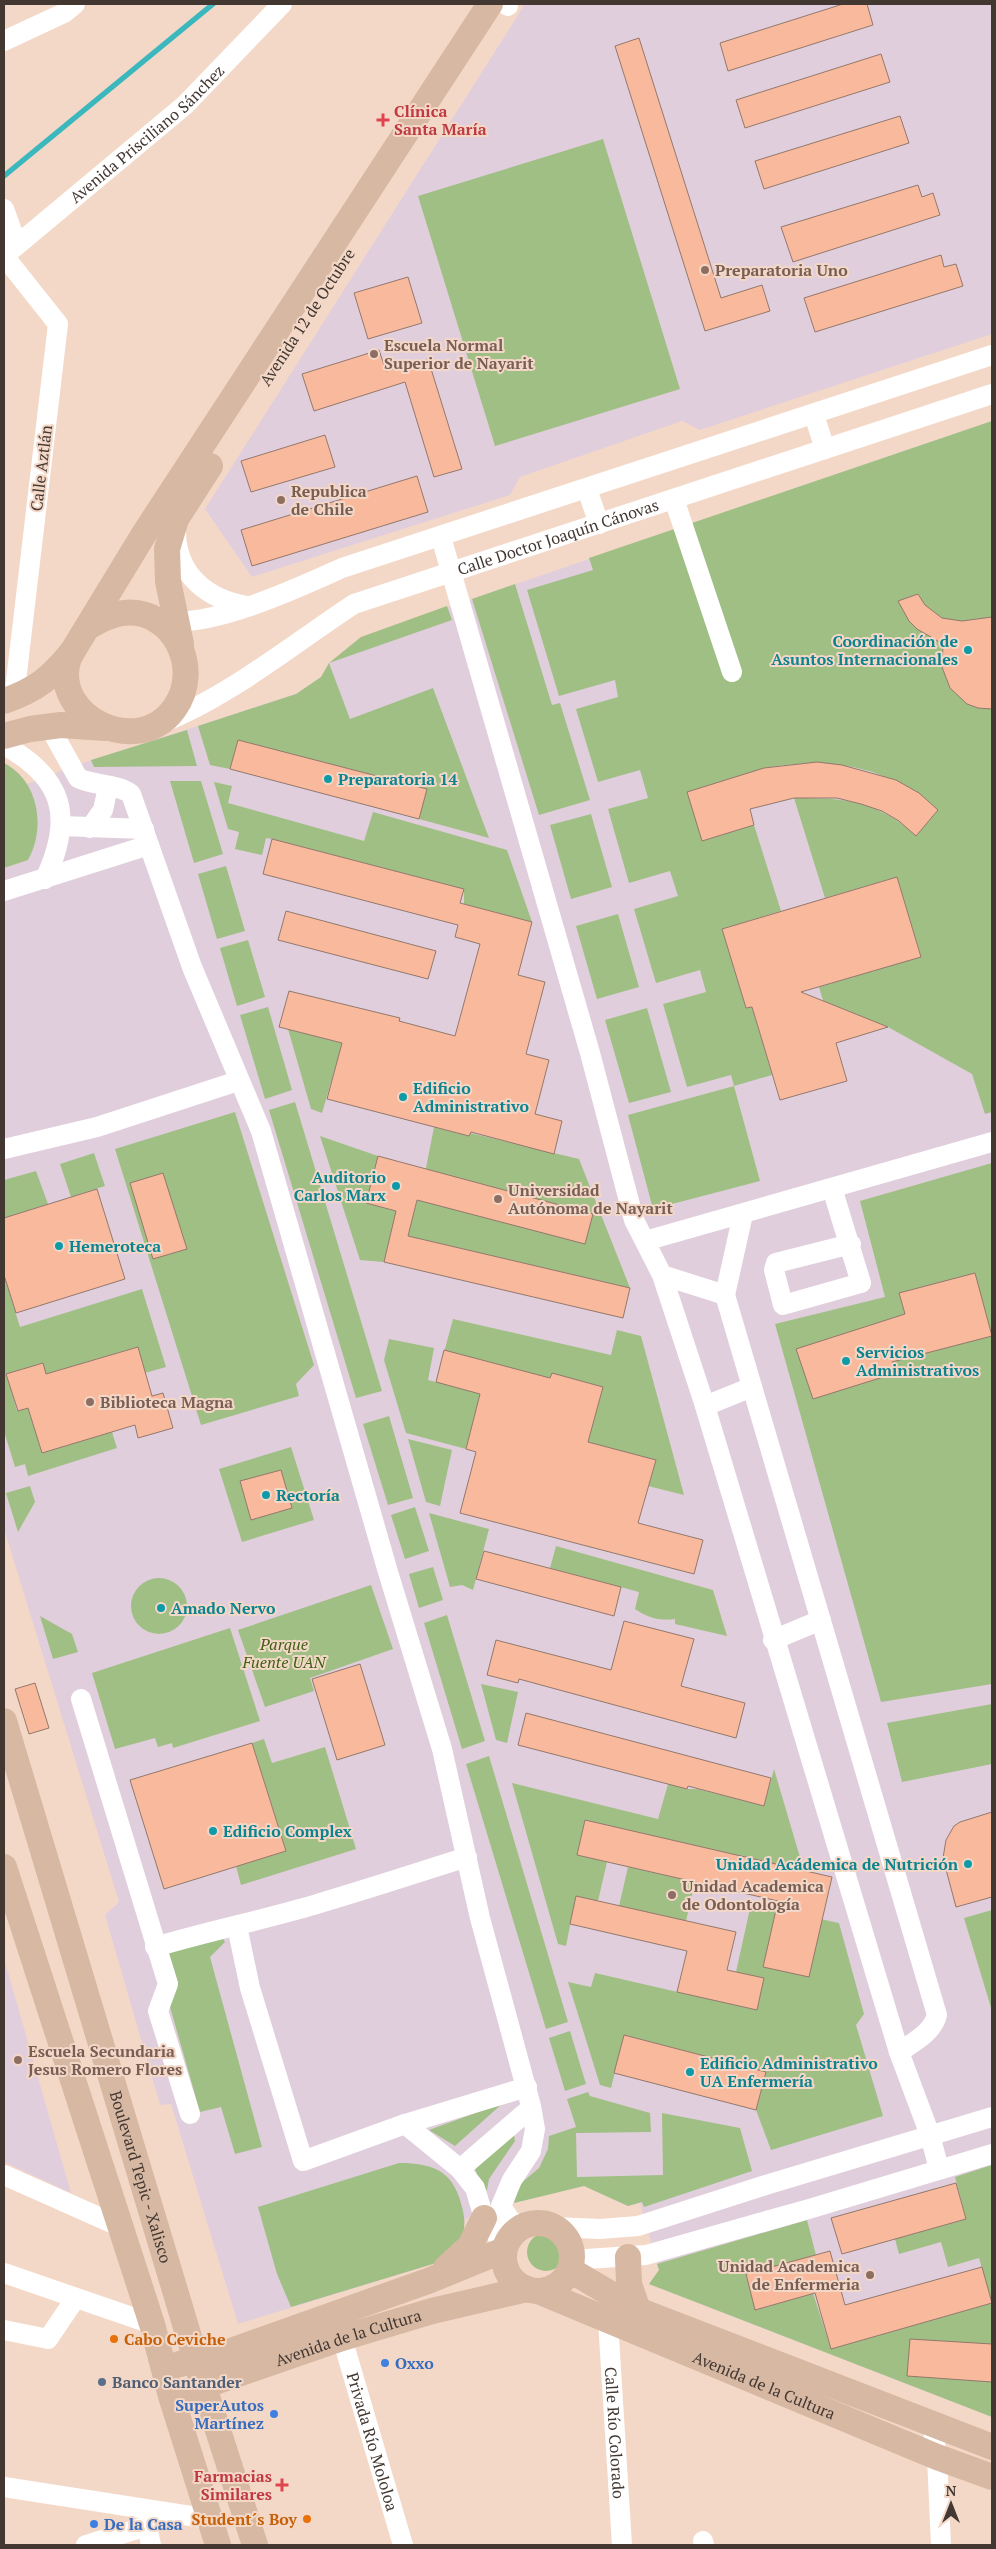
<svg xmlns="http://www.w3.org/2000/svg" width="996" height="2549" font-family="'PT Serif',serif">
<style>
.education{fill:#e1cedd}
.green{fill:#a0bf84}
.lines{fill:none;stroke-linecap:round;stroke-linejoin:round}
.stream{stroke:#3bb7be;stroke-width:5.5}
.building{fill:#f9b99c;stroke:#93786c}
.minor{stroke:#fff;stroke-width:20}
.major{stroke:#d7b8a2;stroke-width:26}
.health-dot{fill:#e0444e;stroke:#f4d8c7;stroke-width:2}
.education-dot{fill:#8d6e63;stroke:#f4d8c7;stroke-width:2}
.culture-dot{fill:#0f9aa8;stroke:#f4d8c7;stroke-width:2}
.food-dot{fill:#e8710a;stroke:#f4d8c7;stroke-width:2}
.shop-dot{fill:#3f7fe0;stroke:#f4d8c7;stroke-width:2}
.service-dot{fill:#5c6f8a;stroke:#f4d8c7;stroke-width:2}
.labels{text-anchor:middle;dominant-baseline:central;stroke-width:4;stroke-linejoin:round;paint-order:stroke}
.health-label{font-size:16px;font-weight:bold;fill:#be3a42;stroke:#f4d8c7;text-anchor:start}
.street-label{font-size:16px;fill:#423731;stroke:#f4d8c7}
.education-label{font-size:16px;font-weight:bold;fill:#785e54;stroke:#f4d8c7;text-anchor:start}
.culture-label{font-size:16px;font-weight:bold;fill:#0d838f;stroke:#f4d8c7;text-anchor:start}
.park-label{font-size:16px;font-style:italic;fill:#3f6014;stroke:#f4d8c7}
.food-label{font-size:16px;font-weight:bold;fill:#c56008;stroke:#f4d8c7;text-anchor:start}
.shop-label{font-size:16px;font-weight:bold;fill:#366cbe;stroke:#f4d8c7;text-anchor:start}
.service-label{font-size:16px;font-weight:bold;fill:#4e5e75;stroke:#f4d8c7;text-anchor:start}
</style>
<rect width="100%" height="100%" fill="#f4d8c7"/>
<path class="education" d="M525,4H992V334L700,430L682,421L520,477L510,495L252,577L205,509Z
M992,421V2417L649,2284L659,2270L640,2203L628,2206L584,2186L501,2206L465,2219L462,2241L446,2260L238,2324L171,2104L160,2105L105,1915L119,1902L4,1529V868L28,860L36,807L27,784L83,763L296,694L321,677L329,663L361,637Z
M4,1958L71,2193L4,2162Z"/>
<path class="green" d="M603,139L680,389L495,446L418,196Z
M992,421V1112L985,1114L972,1074L888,1027L833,1005L825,1007L819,987L921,956L897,877L825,898L794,798C846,798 875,800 916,835L938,810C886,765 831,757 764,768L702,841L754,825L781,911L722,929L746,1008L752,1007L772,1075L734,1086L760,1181L653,1209L628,1115L734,1086L731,1075L687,1087L663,1004L706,992L700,970L656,983L634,909L678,896L670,871L629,883L608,809L648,798L640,770L598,782L576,709L618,697L615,680L559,696L527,590L593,570L589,558Z
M515,584L552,705L560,703L590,800L539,815L472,599Z
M447,606L452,620L329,663L350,719L433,688L489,838L419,819L426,789L238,740L230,769L210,765L198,726L296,694L321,677L329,663L361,637Z
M187,730L197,766L94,767L91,760Z
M4,763C39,781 46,828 28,860L4,868Z
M170,781H201L223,854L194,863Z
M214,782L232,786L228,803L364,841L373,812L507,850L532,922L464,904V889L272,839L266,838L262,855L235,849L239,832L228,829Z
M591,814L612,887L571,899L550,825Z
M226,866L245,931L217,939L198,874Z
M618,914L639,987L597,999L576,926Z
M248,940L265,997L237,1006L220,948Z
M268,1007L292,1090L265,1099L240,1015Z
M647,1008L671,1092L629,1103L605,1020Z
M288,1029L345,1044L409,1076L338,1058L322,1113L311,1109Z
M295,1102L382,1391L356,1398L269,1110Z
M235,1112L314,1365L296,1384L299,1396L201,1425L115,1149Z
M434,1127L469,1136L470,1133L579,1159L630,1288L391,1232L384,1262L360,1260L320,1136L378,1156L366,1203L413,1216L426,1168Z
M94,1153L105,1186L71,1197L60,1164Z
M992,1163V1684L881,1702L775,1324L885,1297L860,1201Z
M36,1171L48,1204L4,1218V1180Z
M4,1275L20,1327L142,1289L166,1367L145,1373L137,1347L46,1374L43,1363L7,1374L17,1411L28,1408L42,1453L112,1432L117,1448L28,1476L25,1464L15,1467L4,1431Z
M453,1319L611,1355L617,1330L641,1336L684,1495L648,1486L655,1460L474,1417L466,1449L406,1433L384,1360L389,1339L434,1348L428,1380L436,1382Z
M389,1416L413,1498L388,1505L363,1424Z
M408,1439L452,1450L440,1506L426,1502Z
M291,1447L314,1520L242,1542L219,1469Z
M30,1486L35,1502L18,1532L6,1493Z
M415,1507L429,1551L405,1559L391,1515Z
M429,1513L489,1529L473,1590L462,1585L450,1587Z
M556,1546L713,1590L727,1636L675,1624V1619C660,1621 648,1618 635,1609L639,1592L550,1568Z
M433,1567L443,1600L419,1608L409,1574Z
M131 1606a28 28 0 1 1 56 0a28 28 0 1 1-56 0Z
M371,1585L393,1649L310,1678L314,1691L265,1707L238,1630Z
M447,1615L485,1741L462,1749L424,1623Z
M40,1616L72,1634L78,1652L53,1659Z
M230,1628L260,1721L173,1748L172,1743L158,1747L155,1738L115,1749L92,1673Z
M481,1684L518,1692L507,1743L496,1740Z
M992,1704V1764L902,1782L887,1723Z
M264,1739L272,1763L325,1747L356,1849L241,1885L236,1866L286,1850L252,1743Z
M489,1756L568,2022L546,2029L466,1764Z
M774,1769L804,1871L585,1820L577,1855L607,1862L598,1901L576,1896L566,1946L558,1944L512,1783L658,1819L668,1784L687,1789H697L764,1806Z
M628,1867L695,1882L686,1921L619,1906Z
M751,1904L839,1923L864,2014L856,2025L883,2116L771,2150L756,2110L766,2072L624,2035L611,2088L600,2085L568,1982L591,1987L595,1973L756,2010L736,1972Z
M992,1910V2011L964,1918Z
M222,1937L225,1942L210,1957L262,2147L235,2154L221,2107L200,2112L170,2007L178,1983L167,1948Z
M570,2031L586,2084L565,2091L549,2038Z
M588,2092L590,2096L650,2113L651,2132L576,2133L577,2177L663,2175L662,2113L740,2128L752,2171L644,2207L642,2202L628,2206L584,2186L514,2203L520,2184L539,2168L548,2149L549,2136L576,2127L567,2099Z
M503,2103L455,2146L429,2130Z
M514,2135L515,2141L489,2179L487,2190L482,2191L474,2165Z
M399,2163C437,2163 455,2173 463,2211C465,2220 465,2234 461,2242C457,2248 450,2254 446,2260L291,2307L277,2274L258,2207Z
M992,2165V2417L649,2284L659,2270L657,2264L807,2220L816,2255L746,2275L756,2310L813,2293L831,2349L992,2303L979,2258L948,2267L941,2242L899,2254L895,2239L966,2219L955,2177Z
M527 2252a19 19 0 1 1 38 0a19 19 0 1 1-38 0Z"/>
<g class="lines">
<path class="stream" d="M4,176L213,4"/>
</g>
<path class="building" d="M843,4H867L873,25L728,71L720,43Z
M639,38L721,298L762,285L770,311L705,331L615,46Z
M881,54L890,82L745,128L736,100Z
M900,116L909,143L764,189L755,161Z
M918,185L922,197L933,193L940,215L793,262L781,227Z
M941,255L944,267L956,264L963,286L815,332L804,298Z
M408,277L422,323L368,339L354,293Z
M379,350L386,371L428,359L462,469L434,477L405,382L314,411L302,374Z
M325,435L335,467L251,492L241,461Z
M417,476L428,512L252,566L241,530Z
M918,594L925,605L942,618L962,621L992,617V709L978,708L967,704L950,688L942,667L943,644L917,629L909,621L898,601Z
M238,740L427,789L419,819L230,769Z
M817,762L842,765L896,780L919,793L938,810L916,836L899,821L882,811L861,804L837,798H794L750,809L754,825L702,841L687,792L764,768Z
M272,839L464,889L460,903L532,922L518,975L545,982L526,1054L549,1060L535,1114L562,1121L554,1154L471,1132L469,1136L327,1099L342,1043L279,1027L289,991L400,1018L399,1021L455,1036L480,944L455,937L458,925L263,874Z
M897,877L921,957L801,992L888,1027L836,1043L847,1081L780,1100L752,1007L746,1008L722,929Z
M286,911L436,951L428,979L278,940Z
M378,1156L593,1214L585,1244L417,1200L408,1236L630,1288L623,1318L384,1262L396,1211L366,1203Z
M163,1173L187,1249L153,1259L130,1183Z
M97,1189L125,1279L16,1313L4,1275V1218Z
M975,1273L992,1336L892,1362L896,1373L813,1399L796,1349L905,1314L899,1293Z
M138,1347L152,1396L163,1393L173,1428L138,1438L135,1425L42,1453L28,1408L18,1411L6,1374L43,1363L46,1374Z
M444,1350L550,1378L552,1373L603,1387L588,1442L656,1460L638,1523L703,1540L694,1574L460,1513L476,1452L466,1449L480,1394L436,1382Z
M281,1470L292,1508L251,1520L240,1481Z
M484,1551L621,1587L614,1616L476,1579Z
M624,1621L694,1639L681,1686L745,1703L736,1738L519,1679L518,1683L487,1675L496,1640L611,1670Z
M360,1664L385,1745L337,1760L312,1679Z
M35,1683L49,1728L29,1734L15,1689Z
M526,1713L771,1778L764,1806L688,1786L687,1789L518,1745Z
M252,1743L286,1851L164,1889L130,1780Z
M992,1812V1897L956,1907L943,1858L946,1840L954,1826L960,1822Z
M585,1820L832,1877L809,1977L763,1967L778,1901L577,1855Z
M576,1896L736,1932L727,1970L764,1978L757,2010L677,1992L687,1951L570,1924Z
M624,2035L766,2072L756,2110L614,2073Z
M956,2183L966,2219L842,2254L831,2218Z
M830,2251L845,2305L982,2267L992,2303L831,2349L815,2293L755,2310L746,2274Z
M910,2339L992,2344V2382L907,2376Z"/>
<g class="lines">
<g class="minor">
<path d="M505,4L508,6"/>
<path d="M4,41L64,13L75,4"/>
<path d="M4,209L17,245"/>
<path d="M4,256L58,324L14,698"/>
<path id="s1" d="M4,256L185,105L282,4"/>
<path d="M814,415L825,449"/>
<path d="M587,489L599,524"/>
<path d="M674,499L732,672"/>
<path d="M176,533C177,575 207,599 247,606"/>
<path d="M441,537L590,1053L634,1220L662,1275L705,1406L899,2052C914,2042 932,2033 937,2015L725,1295L662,1275"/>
<path d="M163,620C208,630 300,587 342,568L992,355"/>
<path id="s2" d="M162,723C230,696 293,644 354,604L992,394"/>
<path d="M49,726L78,778C94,786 117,783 131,794L192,967L261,1131L388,1572L442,1749L480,1918L531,2106L535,2129L531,2151L512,2180L501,2206L510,2220L522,2227"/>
<path d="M4,745C64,778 74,817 45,879"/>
<path d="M61,826L144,829"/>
<path d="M90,828L103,810L108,787"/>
<path d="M4,891L149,845"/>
<path d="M4,1149L97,1127L238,1081"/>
<path d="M832,1188L861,1283L783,1305L774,1270L776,1263L851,1244"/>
<path d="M645,1241L992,1142"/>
<path d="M725,1295L743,1214"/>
<path d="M705,1406L752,1387"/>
<path d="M773,1640L821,1620"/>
<path d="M81,1699L168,1984L158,2011L190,2114"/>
<path d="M237,1926L250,1988L303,2161L405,2124L527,2087"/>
<path d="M155,1947C209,1931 263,1920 317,1904C368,1889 417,1873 467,1857"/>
<path d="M899,2052L930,2135L939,2169"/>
<path d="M405,2124L460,2169L475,2188L484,2218L505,2247"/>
<path d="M460,2169L531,2108"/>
<path d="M4,2175L121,2227"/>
<path d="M554,2227L600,2229L638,2226L769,2184L992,2117"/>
<path d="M572,2260L646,2255L809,2209L992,2154"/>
<path d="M4,2273L152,2324"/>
<path id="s3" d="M608,2321L622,2545"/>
<path d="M4,2330L48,2339L75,2299"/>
<path id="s4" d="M342,2338L403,2545"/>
<path d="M932,2423L937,2457L941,2545"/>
<path d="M4,2487L210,2519"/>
<path d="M147,2526L151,2545"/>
<path d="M703,2541L704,2545"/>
<path d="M86,2545L147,2526L169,2513"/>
</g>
<g class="major">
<path d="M88,627C99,621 109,615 123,613C172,607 204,668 174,709C138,759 52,717 68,661C70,655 74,649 77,644L144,534L490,4"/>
<path d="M181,644L168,581L167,549L176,519L210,466"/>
<path d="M4,701C36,690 51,678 72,652"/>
<path d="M4,736L30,729L61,725L105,728"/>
<path id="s5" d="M4,1721L204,2387L255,2545"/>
<path d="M4,1867L152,2324L171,2396L218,2545"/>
<circle cx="538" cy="2257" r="34"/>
<path d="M628,2257L629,2284L638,2310"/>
<path d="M446,2268L470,2246L484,2218"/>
<path d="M570,2270L638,2310L992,2447"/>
<path id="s6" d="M538,2291L937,2457L992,2477"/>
<path d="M180,2364L225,2353L428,2281L504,2250"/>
<path id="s7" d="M189,2391L342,2338L432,2311L527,2289"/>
</g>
</g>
<g class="health-dot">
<path d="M380.5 112.5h5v5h5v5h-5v5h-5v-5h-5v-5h5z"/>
<path d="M279.5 2477.5h5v5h5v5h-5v5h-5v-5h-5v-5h5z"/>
</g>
<g class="education-dot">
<circle cx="705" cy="270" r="5"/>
<circle cx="374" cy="354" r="5"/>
<circle cx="281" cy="500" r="5"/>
<circle cx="498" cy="1199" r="5"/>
<circle cx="90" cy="1402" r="5"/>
<circle cx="672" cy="1895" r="5"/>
<circle cx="18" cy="2060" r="5"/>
<circle cx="870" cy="2275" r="5"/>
</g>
<g class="culture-dot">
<circle cx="968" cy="650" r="5"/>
<circle cx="328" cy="779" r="5"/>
<circle cx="403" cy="1097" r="5"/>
<circle cx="396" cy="1186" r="5"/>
<circle cx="59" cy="1246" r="5"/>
<circle cx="846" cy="1361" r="5"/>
<circle cx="266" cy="1495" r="5"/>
<circle cx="161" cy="1608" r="5"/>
<circle cx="213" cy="1831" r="5"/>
<circle cx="968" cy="1864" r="5"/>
<circle cx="690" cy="2072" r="5"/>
</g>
<g class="food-dot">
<circle cx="114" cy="2339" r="5"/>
<circle cx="307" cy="2519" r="5"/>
</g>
<g class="shop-dot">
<circle cx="385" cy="2363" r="5"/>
<circle cx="274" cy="2414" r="5"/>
<circle cx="94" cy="2524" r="5"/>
</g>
<circle class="service-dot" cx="102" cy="2382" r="5"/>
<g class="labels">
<g class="health-label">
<text x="394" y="111">Clínica<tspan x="394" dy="18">Santa María</tspan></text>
<text x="272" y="2476" text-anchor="end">Farmacias<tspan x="272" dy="18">Similares</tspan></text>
</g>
<g class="street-label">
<text stroke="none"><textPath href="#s1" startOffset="188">Avenida Prisciliano Sánchez</textPath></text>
<text transform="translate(307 317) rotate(-57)">Avenida 12 de Octubre</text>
<text transform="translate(41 468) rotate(-83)">Calle Aztlán</text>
<text stroke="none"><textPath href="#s2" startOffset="441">Calle Doctor Joaquín Cánovas</textPath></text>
<text stroke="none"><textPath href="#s5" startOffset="476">Boulevard Tepic - Xalisco</textPath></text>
<text stroke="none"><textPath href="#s7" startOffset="168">Avenida de la Cultura</textPath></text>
<text stroke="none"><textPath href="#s6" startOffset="245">Avenida de la Cultura</textPath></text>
<text stroke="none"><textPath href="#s3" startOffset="112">Calle Río Colorado</textPath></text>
<text stroke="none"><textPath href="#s4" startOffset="108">Privada Río Mololoa</textPath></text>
</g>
<g class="education-label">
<text x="715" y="270">Preparatoria Uno</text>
<text x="384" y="345">Escuela Normal<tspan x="384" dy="18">Superior de Nayarit</tspan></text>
<text x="291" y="491">Republica<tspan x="291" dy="18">de Chile</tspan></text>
<text x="508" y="1190">Universidad<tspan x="508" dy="18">Autónoma de Nayarit</tspan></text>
<text x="100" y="1402">Biblioteca Magna</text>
<text x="682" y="1886">Unidad Academica<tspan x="682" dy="18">de Odontología</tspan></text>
<text x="28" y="2051">Escuela Secundaria<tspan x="28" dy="18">Jesus Romero Flores</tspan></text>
<text x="860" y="2266" text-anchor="end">Unidad Academica<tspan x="860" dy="18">de Enfermeria</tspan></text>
</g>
<g class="culture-label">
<text x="958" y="641" text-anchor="end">Coordinación de<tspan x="958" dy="18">Asuntos Internacionales</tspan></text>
<text x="338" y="779">Preparatoria 14</text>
<text x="413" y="1088">Edificio<tspan x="413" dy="18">Administrativo</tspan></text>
<text x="386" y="1177" text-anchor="end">Auditorio<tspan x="386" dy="18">Carlos Marx</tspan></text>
<text x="69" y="1246">Hemeroteca</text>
<text x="856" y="1352">Servicios<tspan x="856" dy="18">Administrativos</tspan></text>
<text x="276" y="1495">Rectoría</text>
<text x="171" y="1608">Amado Nervo</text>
<text x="223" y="1831">Edificio Complex</text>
<text x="958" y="1864" text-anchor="end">Unidad Acádemica de Nutrición</text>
<text x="700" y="2063">Edificio Administrativo<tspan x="700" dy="18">UA Enfermería</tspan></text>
</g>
<g class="park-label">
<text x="284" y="1644">Parque<tspan x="284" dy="18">Fuente UAN</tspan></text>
</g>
<g class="food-label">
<text x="124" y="2339">Cabo Ceviche</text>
<text x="297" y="2519" text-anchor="end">Student´s Boy</text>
</g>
<g class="shop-label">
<text x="395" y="2363">Oxxo</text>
<text x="264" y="2405" text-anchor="end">SuperAutos<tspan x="264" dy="18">Martínez</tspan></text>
<text x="104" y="2524">De la Casa</text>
</g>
<g class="service-label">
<text x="112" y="2382">Banco Santander</text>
</g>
</g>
<rect width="996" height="2549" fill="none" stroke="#423731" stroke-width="10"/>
<g transform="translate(951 2504)" stroke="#f4d8c7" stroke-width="4" paint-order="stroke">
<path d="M0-4L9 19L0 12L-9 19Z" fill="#423731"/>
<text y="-8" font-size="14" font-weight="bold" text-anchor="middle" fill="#423731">N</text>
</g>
</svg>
